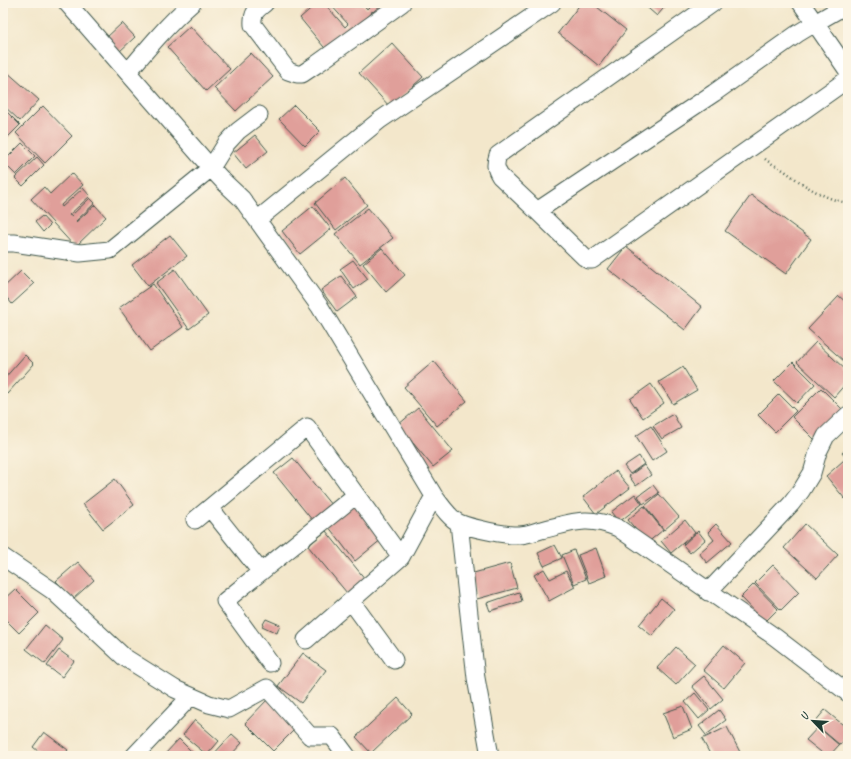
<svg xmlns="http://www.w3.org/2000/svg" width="851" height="759" font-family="Caveat,sans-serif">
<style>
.building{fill:#e09f9a}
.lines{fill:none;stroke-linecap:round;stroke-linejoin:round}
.minor-casing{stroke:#3f564b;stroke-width:19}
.path{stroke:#3f564b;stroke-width:2.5;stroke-dasharray:1 3;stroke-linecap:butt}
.minor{stroke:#fff;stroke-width:17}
</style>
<rect width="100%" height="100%" fill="#fcf5e5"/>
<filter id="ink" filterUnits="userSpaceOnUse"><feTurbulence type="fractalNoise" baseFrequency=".025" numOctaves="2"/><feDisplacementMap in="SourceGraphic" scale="8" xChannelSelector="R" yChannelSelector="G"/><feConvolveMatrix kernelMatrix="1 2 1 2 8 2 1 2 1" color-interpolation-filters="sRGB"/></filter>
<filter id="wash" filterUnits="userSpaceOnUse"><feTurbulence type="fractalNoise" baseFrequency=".012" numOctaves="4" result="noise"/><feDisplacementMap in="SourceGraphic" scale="16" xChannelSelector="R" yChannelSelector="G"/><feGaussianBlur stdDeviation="0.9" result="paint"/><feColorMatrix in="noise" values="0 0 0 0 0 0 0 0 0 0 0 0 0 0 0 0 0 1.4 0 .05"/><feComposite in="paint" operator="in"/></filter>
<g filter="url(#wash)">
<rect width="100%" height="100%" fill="#f3e7cb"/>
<g id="blocks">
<path class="building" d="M317,3H324L345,27L348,24L329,3H362L367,9L369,7L365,3H383L373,12L372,11L371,14L352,30L351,29L348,31L350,33L328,52L300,18Z
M581,3H592L626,30L599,66L558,33Z
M642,3H668L657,16Z
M122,23L135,37L119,52L106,38Z
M190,26L230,69L206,91L167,47Z
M392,43L423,77L390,107L359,73Z
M251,53L273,77L236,111L214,88Z
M6,71L39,100L20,121L3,105V74Z
M294,105L320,131L305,146L279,119Z
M43,106L72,136L45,163L16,133Z
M3,108L20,125L3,142Z
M255,135L268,151L246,169L233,153Z
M22,143L35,156L16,175L3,162Z
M37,157L44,165L23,186L15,178Z
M72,173L83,185L61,205L62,207L83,188L90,196L69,215L71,216L90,198L95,203L76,221V222L95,205L106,217L75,247L31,199L44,187L50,194Z
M345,178L367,205L336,230L315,203Z
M751,195L811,239L786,274L725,231Z
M313,206L331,229L300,254L282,231Z
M368,208L393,238L360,264L335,234Z
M42,216L50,225L43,232L35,222Z
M170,235L187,256L148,286L132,265Z
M626,246L702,307L685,330L608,269Z
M382,248L405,275L386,292L363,264Z
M353,260L368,279L354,289L340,269Z
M175,269L208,315L189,329L156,283Z
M21,271L34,284L12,304L3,293V288Z
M341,276L357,297L337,312L321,290Z
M153,284L183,327L150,351L119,308Z
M839,296L848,304V359L845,362L808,329Z
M816,342L848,372V381L834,397L797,362Z
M25,355L34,364L7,394L3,390V380Z
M434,361L467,401L437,426L404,387Z
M793,362L815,384L797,403L774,381Z
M683,367L697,390L673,404L659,382Z
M651,384L664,403L643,418L630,399Z
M821,388L846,413L817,442L792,417Z
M779,394L796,411L775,432L758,415Z
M418,408L453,451L433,467L398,425Z
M673,414L681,428L662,439L653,426Z
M651,426L667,451L652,461L636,436Z
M848,447V460L842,453Z
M639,456L644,464L630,474L624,466Z
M293,458L336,511L317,526L274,473Z
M844,460L848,464V496L845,499L826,476Z
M644,465L651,475L636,486L629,476Z
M616,471L630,488L596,514L583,497Z
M115,479L134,505L103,529L83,504Z
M653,485L659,493L643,504L638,496Z
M635,494L642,504L619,522L611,512Z
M659,494L679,517L664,530L645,506Z
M355,504L382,539L355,561L325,522Z
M644,506L663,530L647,543L628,520Z
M685,520L695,533L671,553L661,541Z
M716,524L732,542L707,563L699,553L714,540L708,532Z
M805,524L838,555L817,578L784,548Z
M326,531L370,585L352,599L308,546Z
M698,531L705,540L690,553L683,545Z
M555,545L562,558L544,566L538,553Z
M596,548L606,576L589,583L578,555Z
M574,550L586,579L574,584L562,555Z
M78,562L94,580L73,599L56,581Z
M510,563L517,588L477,599L470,574Z
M773,565L799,592L781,610L755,583Z
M544,569L550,579L566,571L575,587L549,601L534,575Z
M754,584L778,609L765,622L741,597Z
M15,589L39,613L19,633L3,617V600Z
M519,592L522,601L490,611L487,603Z
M661,598L674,609L652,636L639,625Z
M266,619L280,625L277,633L262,626Z
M45,625L63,640L45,664L26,649Z
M724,645L745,663L724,688L703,670Z
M676,647L695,664L676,685L657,668Z
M59,650L74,661L62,677L47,666Z
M303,653L326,670L301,703L278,686Z
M704,676L723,699L711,709L692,686Z
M695,693L709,710L699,719L685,702Z
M398,698L412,714L371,753L356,737Z
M268,699L296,728L273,751L245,723Z
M683,706L692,729L673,737L663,713Z
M719,710L726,720L706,735L699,726Z
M825,710L848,729V736L840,745L814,723Z
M195,720L219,741L207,755L183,735Z
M727,727L742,756H711L702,739Z
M818,727L839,745L829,756H826L806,740Z
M44,732L68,750L63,756H44L33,747Z
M232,734L242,743L230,756H212Z
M179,739L196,756H165L164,755Z"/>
</g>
</g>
<g filter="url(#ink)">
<use href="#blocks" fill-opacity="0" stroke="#3f564b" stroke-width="1"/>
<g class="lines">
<defs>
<path id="minor" d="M67,3L211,168L224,182L242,199L320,307L434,496C441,505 449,518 459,523C470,528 508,536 519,535C526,535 534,532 541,530C572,523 586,515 618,528L775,637L848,693
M265,3C256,10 252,13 253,25L288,71L297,74H302L317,64L402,3
M713,3L498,155C495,164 495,168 500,176L537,211L714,93L797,34L815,23L801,3
M848,4L815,23L848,71
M128,72C148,48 168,24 192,3
M537,211L584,257L588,260H592L848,79
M257,220L380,120L552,3
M3,243H14L80,253L110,250L211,168L226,144L238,131L259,115
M210,508L261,572
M195,520L307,427L401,557
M459,523L476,678L490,756
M3,557L53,591L124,657L175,689L209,704L229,709L267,688L310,736H332L347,756
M708,592L791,504L801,491L812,473L818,452L826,436L848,415
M351,601L394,660
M306,640L401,557L434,496
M270,663L225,601L356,495
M134,756L191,696"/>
</defs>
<use href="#minor" class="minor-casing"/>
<path class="path" d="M765,159C771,164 779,167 786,172C805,186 824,199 848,203"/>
<use href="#minor" class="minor"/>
</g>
</g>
<rect width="851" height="759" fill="none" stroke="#fcf5e5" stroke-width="16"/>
<g transform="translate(813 721) rotate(295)" stroke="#fcf5e5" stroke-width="3" paint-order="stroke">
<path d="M0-3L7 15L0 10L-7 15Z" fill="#1f3d34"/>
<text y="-6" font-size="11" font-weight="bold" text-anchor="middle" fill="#1f3d34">U</text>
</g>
</svg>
